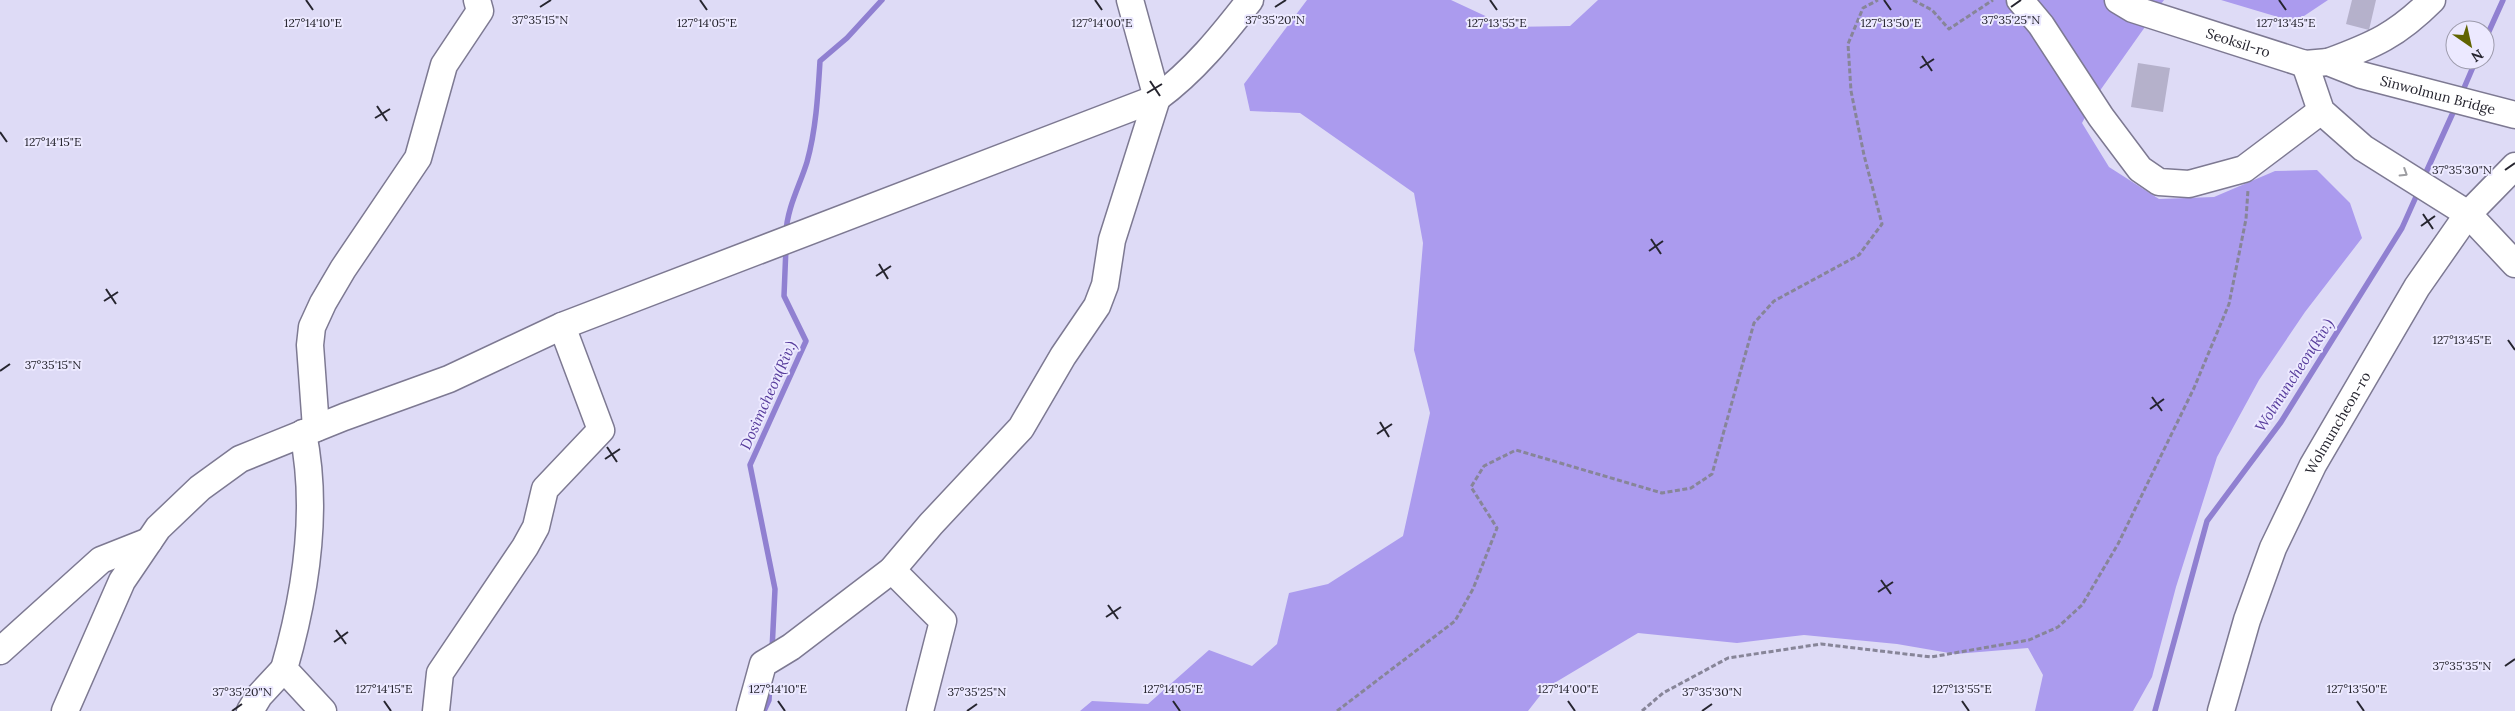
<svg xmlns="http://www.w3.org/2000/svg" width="2515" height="711" font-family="Lora,serif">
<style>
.forest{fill:#ab9bee}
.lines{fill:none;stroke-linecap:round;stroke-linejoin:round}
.stream{stroke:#9080d1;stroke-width:5.5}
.building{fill:#b5b1cb}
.minor-casing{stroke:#7d7992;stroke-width:29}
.path{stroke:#878598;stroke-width:3;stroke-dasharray:5 2.5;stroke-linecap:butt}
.minor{stroke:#fff;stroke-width:26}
.oneway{stroke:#9d9da1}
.ticks{fill:none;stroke:#26252f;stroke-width:2}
.labels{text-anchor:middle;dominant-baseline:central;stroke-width:4;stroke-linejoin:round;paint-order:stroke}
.street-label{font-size:14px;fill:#26252f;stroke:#ece9ff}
.water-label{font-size:15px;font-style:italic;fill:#573c9c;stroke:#ece9ff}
.ticks-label{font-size:12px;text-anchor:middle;fill:#26252f;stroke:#ece9ff;stroke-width:4;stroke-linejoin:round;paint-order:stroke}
</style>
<rect width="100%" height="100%" fill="#dedbf6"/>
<path class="forest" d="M1307,0H1451L1509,27L1570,26L1598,0H2164L2099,92L2082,123L2109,167L2159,199L2214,197L2275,171L2317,170L2350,203L2362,238L2305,312L2259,380L2217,457L2176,587L2152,677L2133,711H2035L2043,675L2028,648L1955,654L1897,644L1804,635L1737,643L1638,633L1546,688L1528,711H1080L1092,701L1148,704L1209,650L1252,666L1277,644L1289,593L1328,584L1403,536L1430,413L1414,350L1423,243L1414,193L1300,113L1250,111L1244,84Z
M2221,0H2328L2295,22Z"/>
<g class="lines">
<path class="stream" d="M2485,40L2503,0
M2461,95L2476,60
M2423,179L2456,106
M786,233C787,208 800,185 807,162C816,130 818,94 820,61L847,38L882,0
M772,650L775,589L750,465L806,341L784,296L786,247
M764,711L769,700L770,682
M2155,711L2207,521L2281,422L2402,228L2419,190"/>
</g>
<path class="building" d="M2352,0H2376L2369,30L2346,24Z
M2138,63L2170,68L2163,112L2131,107Z"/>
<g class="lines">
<defs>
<g id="minor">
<path d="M2020,0L2041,25L2101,117L2140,169L2159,182L2189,184L2244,169L2321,111"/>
<path id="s1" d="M2118,0L2133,9L2305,64L2328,62L2361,75L2515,115"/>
<path d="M2328,62C2374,45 2397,35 2432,0"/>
<path d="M2305,64L2321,111L2363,148L2468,214L2515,264"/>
<path d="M316,428L310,345L312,327L323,303L343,269L418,158L444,65L480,11L477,0"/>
<path d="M303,433C319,511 306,593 284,669L323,711"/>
<path d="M892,570L943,621L920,711"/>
<path d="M0,651L101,560L149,541"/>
<path d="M65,711L122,581L158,528L200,488L240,459L344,417L449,379L562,326L1157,98C1194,71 1222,36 1250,0"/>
<path d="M250,711L259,696L284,669"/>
<path d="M436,711L440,673L525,547L536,527L545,489L601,430L562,326"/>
<path d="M750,711L763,664L791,647L892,570L931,524L1021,428L1063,356L1097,306L1105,285L1112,240L1157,98L1130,0"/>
<path id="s2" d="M2221,711L2247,620L2273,548L2313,465L2417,287L2468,214L2515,166"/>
</g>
</defs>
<use href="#minor" class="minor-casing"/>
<path class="path" d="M1913,0L1932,10L1949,29L1993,0
M1337,711L1455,621L1473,589L1497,528L1471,487L1484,466L1516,450L1662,493L1691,488L1712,474L1754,323L1774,301L1859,255L1882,224L1864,155L1851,91L1848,44L1863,8L1878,0
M1642,711L1663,693L1728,658L1821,644L1931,657L2029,640L2058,627L2082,605L2118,544L2194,388L2229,304L2246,219L2248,190"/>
<use href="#minor" class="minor"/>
</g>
<defs><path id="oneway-chevron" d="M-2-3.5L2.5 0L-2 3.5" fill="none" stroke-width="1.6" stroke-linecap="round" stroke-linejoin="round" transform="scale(1.25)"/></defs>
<use class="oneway" href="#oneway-chevron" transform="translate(2404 173) rotate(32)"/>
<path class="ticks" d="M306,0L313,10M700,0L707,10M1095,0L1102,10M1490,0L1497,10M1884,0L1891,10M2279,0L2286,10M540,7L551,0M1275,7L1286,0M2011,7L2021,0M1922,56L1932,71M1920,68L1934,59M1150,81L1160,96M1147,93L1162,84M377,106L387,121M375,118L390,109M0,132L7,142M2505,170L2515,163M2423,214L2433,229M2421,226L2435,216M1651,239L1661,254M1649,251L1663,241M879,264L888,279M876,276L891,266M106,289L116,304M104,301L118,292M2508,340L2515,350M0,371L10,364M2152,397L2162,411M2150,409L2164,399M1380,422L1389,437M1377,434L1392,424M607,447L617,462M605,459L620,449M1881,580L1891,594M1878,592L1893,582M1108,605L1118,619M1106,617L1121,607M336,630L346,644M334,642L348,632M2505,666L2515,659M384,701L391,711M778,701L785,711M1173,701L1180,711M1568,701L1575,711M1962,701L1969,711M2357,701L2364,711M232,711L242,704M967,711L977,704M1702,711L1712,704"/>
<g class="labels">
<g class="street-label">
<text stroke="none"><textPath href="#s1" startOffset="128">Seoksil-ro</textPath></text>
<text stroke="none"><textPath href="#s1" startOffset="336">Sinwolmun Bridge</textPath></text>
<text stroke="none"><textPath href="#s2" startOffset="312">Wolmuncheon-ro</textPath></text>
</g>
<g class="water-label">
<text transform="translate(2294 375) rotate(-57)">Wolmuncheon(Riv.)</text>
<text transform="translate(768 395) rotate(-66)">Dosimcheon(Riv.)</text>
</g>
</g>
<g class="ticks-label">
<text x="1275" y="24">37°35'20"N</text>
<text x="540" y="24">37°35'15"N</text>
<text x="2011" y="24">37°35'25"N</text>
<text x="313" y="27">127°14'10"E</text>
<text x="707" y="27">127°14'05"E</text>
<text x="1102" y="27">127°14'00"E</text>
<text x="1497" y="27">127°13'55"E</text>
<text x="1891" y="27">127°13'50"E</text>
<text x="2286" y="27">127°13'45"E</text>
<text x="53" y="146">127°14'15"E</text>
<text x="2462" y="174">37°35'30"N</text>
<text x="2462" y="344">127°13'45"E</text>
<text x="53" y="369">37°35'15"N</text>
<text x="2462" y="670">37°35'35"N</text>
<text x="384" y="693">127°14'15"E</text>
<text x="778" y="693">127°14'10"E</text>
<text x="1173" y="693">127°14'05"E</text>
<text x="1568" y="693">127°14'00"E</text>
<text x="1962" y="693">127°13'55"E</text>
<text x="2357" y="693">127°13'50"E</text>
<text x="242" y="696">37°35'20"N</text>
<text x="977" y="696">37°35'25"N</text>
<text x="1712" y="696">37°35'30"N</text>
</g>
<g transform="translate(2470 45) rotate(146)"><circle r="24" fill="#ece9ff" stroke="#9d9bac"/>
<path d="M0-4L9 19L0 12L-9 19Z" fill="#616400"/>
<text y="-8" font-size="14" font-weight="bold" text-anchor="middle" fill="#26252f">N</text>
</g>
</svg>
